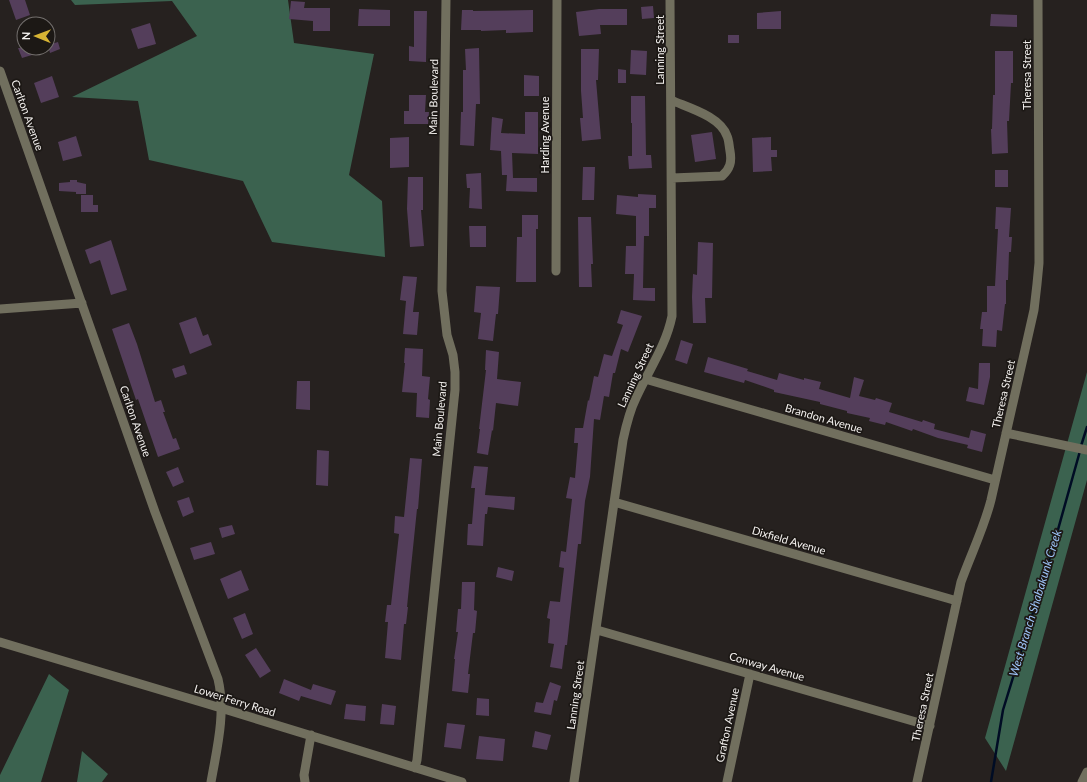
<svg xmlns="http://www.w3.org/2000/svg" width="1087" height="782" font-family="Lato,sans-serif">
<style>
.forest{fill:#3b624f}
.lines{fill:none;stroke-linecap:round;stroke-linejoin:round}
.stream{stroke:#000c24;stroke-width:2.5}
.building{fill:#543e5b}
.minor{stroke:#716f5e;stroke-width:9}
.labels{text-anchor:middle;dominant-baseline:central;stroke-width:3.5;stroke-linejoin:round;paint-order:stroke}
.street-label{font-size:11px;fill:#f5f2f0;stroke:#1c1815}
.water-label{font-size:12px;font-style:italic;fill:#9dc3f8;stroke:#1c1815}
</style>
<rect width="100%" height="100%" fill="#26211f"/>
<path class="forest" d="M71,0H288L294,43L374,54L349,175L382,201L385,257L272,242L243,181L149,160L138,101L72,97L197,36L172,1L75,5Z
M1087,372V480L1006,771L985,738Z
M49,674L69,690L41,782H0V775Z
M82,751L108,774L102,782H77Z"/>
<g class="lines">
<path class="stream" d="M1081,446L1087,427
M991,782L1003,710L1052,551L1080,451"/>
</g>
<path class="building" d="M9,0H25L30,15L16,20Z
M291,1L305,2L304,8H330V31H313V21L289,19Z
M653,6L654,18L642,19L641,7Z
M359,9L390,10V26H358Z
M599,9H627V25H600L601,34L579,36L576,12Z
M462,10H473V11L533,10V32L506,33V30L481,31V30H461Z
M414,11H427L426,62L409,61V46L414,47Z
M781,11V29H757V13Z
M991,14L1017,15V27L990,26Z
M150,23L156,44L138,49L131,29Z
M728,35H739V43H728Z
M58,42L60,49L50,53L48,45Z
M18,48H30L32,55L22,58Z
M479,48L480,104H476L474,146L460,145L461,112H463V70H466L465,49Z
M581,49H599L598,80H596L601,139L582,141L580,118H583L581,91Z
M631,50L647,51L646,75L630,74Z
M995,51H1013V83H1011L1009,121H1007L1008,153L992,154L991,129H992L993,95H995Z
M618,69L626,70V83H618Z
M524,75L539,76V96H524Z
M52,76L59,97L41,103L34,83Z
M409,95H426L425,112H429L428,124H404V111H409Z
M631,96H645L646,155H651L652,168L629,169L628,156H632V123H631Z
M525,112H538V154L512,153L513,178H537V192L506,191L507,175H502L501,151L490,150L492,117L503,119L501,133L525,134Z
M712,132L716,159L695,162L691,135Z
M76,136L82,156L63,161L58,142Z
M409,137V167L390,168V138Z
M771,137V150H777V157H771L772,171L753,172L752,138Z
M583,167H595L594,200H582Z
M995,170H1008V187H995Z
M481,173L482,209L469,208L470,188H467L466,174Z
M408,177H423V210H421L424,246L410,247L407,209Z
M70,180H77V182L86,184V194H76V192L59,191V183L70,182Z
M638,194L656,195V208H649V236H644L643,288H655V301L633,300L634,274H625L626,246H636V216L616,214L617,195L638,197Z
M81,195H93V205H98V212H81Z
M996,207L1011,208L1009,237H1012L1011,252H1009L1008,280H1006V304H1005L1002,331L997,330L996,347L982,346L983,329H980L982,312H987V286H995L998,229H995Z
M522,215H538V229H536V282H516L517,237H522Z
M578,217H591L593,264H591L592,287H579Z
M469,226H486V247H470Z
M111,240L127,290L111,295L100,260L90,264L85,250Z
M698,242L713,243L712,298H705L706,323H693L692,297L693,274L697,275Z
M403,276L417,277L413,312H419L417,335L403,334L406,301L400,300Z
M476,286L500,287L498,314H496L493,341L478,339L481,313L474,312Z
M621,310L642,316L628,352L621,349L615,373H613L609,397L604,396L600,420L594,419L590,477L585,501L581,544H578L567,645H565L562,669L550,667L554,644L548,643L550,619L547,618L550,601L560,602L564,568L559,567L561,551L566,552L572,499L566,498L570,477L575,478L578,443H574L575,428H583L588,400L589,401L594,376L598,377L604,354L612,356L623,325L617,323Z
M196,317L203,336L208,334L212,345L190,354L179,323Z
M129,323L137,344L155,402L161,400L165,412H163L173,439L176,438L180,449L158,457L138,399L136,400L112,329Z
M681,340L693,344L687,364L675,360Z
M405,348L423,349L422,376L430,377L428,399L430,400L429,418L416,417L417,393L402,392L405,363H404Z
M486,350L499,352L497,379L521,382L518,406L496,403L493,431L492,430L488,455L477,453L480,429H479L486,370H485Z
M708,357L748,369L747,371L777,380L779,373L804,380V378L821,382L819,389L850,398L854,377L864,380L859,396L875,400L876,398L892,403L889,412L922,422L923,420L935,424L934,429L969,438L971,430L986,434L982,452L967,448L968,445L938,438L913,429L912,431L886,422L885,425L869,421L870,418L847,413V411L820,404V402L774,392V390L745,380L744,383L704,372Z
M979,363H990V377L984,405L966,401L969,387L978,389Z
M184,365L187,374L175,378L172,369Z
M297,381H310V410L296,409Z
M317,450L329,451L328,486L316,485Z
M410,458L422,459L418,509H417L410,577L407,607H408L406,624H404L401,660L385,658L388,622H385L387,605H391L399,534L394,533L395,516L404,517Z
M474,466L488,467L485,495L515,497L514,510L488,507L487,514H485L483,546L467,545L468,524H472L475,488H471Z
M178,467L184,482L173,487L166,472Z
M189,497L194,512L183,517L177,501Z
M232,525L235,534L222,538L219,528Z
M211,542L215,554L194,560L190,548Z
M498,567L514,571L512,581L496,577Z
M241,570L249,590L228,599L220,579Z
M462,582H475L474,610L477,611L475,633H473L468,674H470L468,693L452,691L455,659H454L458,632H456L458,609H461Z
M245,613L253,634L242,639L233,618Z
M256,648L271,671L260,678L245,655Z
M284,679L311,690L313,684L336,691L331,705L301,696L299,701L279,693Z
M550,682L561,686L557,701L554,700L551,715L534,712L536,702L543,703Z
M477,698L489,699V716L476,715Z
M346,704L366,706L365,721L344,719Z
M382,704L396,706L394,725L380,724Z
M447,723L465,725L461,749L444,747Z
M535,731L551,735L547,750L532,747Z
M479,736L505,739L503,761L476,759Z"/>
<g class="lines">
<path class="minor" d="M0,71L155,512L218,679C226,713 217,748 211,782
M671,100C689,108 720,116 727,136C729,140 729,146 730,151C732,162 730,169 722,176L672,178
M556,271L557,0
M0,309L82,303
M645,379L995,480
M1006,433L1087,450
M614,502L957,601
M597,630L930,726
M0,642L211,705L462,782
M415,768L417,760L455,390V372L453,355L447,335L442,291L446,0
M305,782L304,775L311,735
M574,782L623,440C626,426 629,412 636,398C648,371 666,346 672,316L670,0
M727,782L750,674
M917,782L961,582C971,554 984,528 991,500L1034,310L1037,284L1039,263L1038,0
M1082,782L1087,772"/>
</g>
<g class="labels">
<g class="street-label">
<text transform="translate(659 50) rotate(-90)">Lanning Street</text>
<text transform="translate(1026 75) rotate(-90)">Theresa Street</text>
<text transform="translate(433 97) rotate(-89)">Main Boulevard</text>
<text transform="translate(28 115) rotate(70)">Carlton Avenue</text>
<text transform="translate(544 135) rotate(-90)">Harding Avenue</text>
<text transform="translate(635 375) rotate(-65)">Lanning Street</text>
<text transform="translate(1003 394) rotate(-77)">Theresa Street</text>
<text transform="translate(824 418) rotate(16)">Brandon Avenue</text>
<text transform="translate(439 419) rotate(-85)">Main Boulevard</text>
<text transform="translate(136 421) rotate(71)">Carlton Avenue</text>
<text transform="translate(789 540) rotate(16)">Dixfield Avenue</text>
<text transform="translate(767 666) rotate(16)">Conway Avenue</text>
<text transform="translate(575 695) rotate(-82)">Lanning Street</text>
<text transform="translate(235 700) rotate(17)">Lower Ferry Road</text>
<text transform="translate(922 707) rotate(-78)">Theresa Street</text>
<text transform="translate(727 725) rotate(-78)">Grafton Avenue</text>
</g>
<g class="water-label">
<text transform="translate(1035 603) rotate(-73)">West Branch Shabakunk Creek</text>
</g>
</g>
<g transform="translate(36 36) rotate(271)"><circle r="19" fill="#1c1815" stroke="#736f6d"/>
<path d="M0-3L7 15L0 10L-7 15Z" fill="#d7b434"/>
<text y="-6" font-size="11" font-weight="bold" text-anchor="middle" fill="#f5f2f0">N</text>
</g>
</svg>
